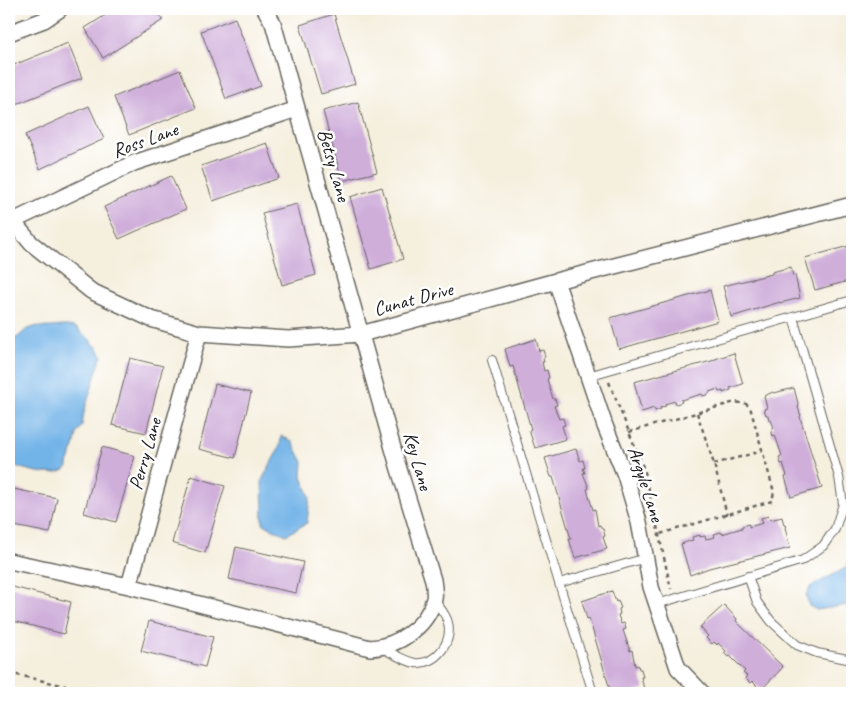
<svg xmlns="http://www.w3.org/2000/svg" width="861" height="702" font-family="Caveat,sans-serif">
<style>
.water{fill:#73b4e8;stroke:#486882}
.building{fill:#cfaeda}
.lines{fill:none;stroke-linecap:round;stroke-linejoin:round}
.service-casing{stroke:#686660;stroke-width:10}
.minor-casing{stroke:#686660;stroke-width:18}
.path{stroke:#686660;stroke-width:2.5;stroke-dasharray:4 4;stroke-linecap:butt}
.service{stroke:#fff;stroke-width:8}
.minor{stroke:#fff;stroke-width:15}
.labels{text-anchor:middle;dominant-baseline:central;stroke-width:5;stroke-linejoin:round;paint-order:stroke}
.street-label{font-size:20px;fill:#1c1c1c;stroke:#fff}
</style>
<rect width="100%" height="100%" fill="#fff"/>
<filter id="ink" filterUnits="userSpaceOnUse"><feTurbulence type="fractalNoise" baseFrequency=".02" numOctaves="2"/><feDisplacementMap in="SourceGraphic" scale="10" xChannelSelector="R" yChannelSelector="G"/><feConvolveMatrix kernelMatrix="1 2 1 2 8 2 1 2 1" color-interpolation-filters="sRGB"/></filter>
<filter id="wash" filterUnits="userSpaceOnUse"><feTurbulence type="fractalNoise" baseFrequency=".0096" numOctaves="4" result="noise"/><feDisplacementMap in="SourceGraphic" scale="20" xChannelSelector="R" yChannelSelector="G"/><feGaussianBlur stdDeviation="1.12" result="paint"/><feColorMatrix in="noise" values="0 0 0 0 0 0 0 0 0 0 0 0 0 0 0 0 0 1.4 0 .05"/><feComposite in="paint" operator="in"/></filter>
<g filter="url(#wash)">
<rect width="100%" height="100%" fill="#f5efde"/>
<path class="water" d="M38,326C48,330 69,322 78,329C80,331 81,333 84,335C88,338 90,338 92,344C101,347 97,350 102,355L84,412L82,426L77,433L74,448L71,453V456L68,464V467C56,481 24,468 9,465V341L18,337L27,329Z
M281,436L292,441L303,462L302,477L310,497L307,523L286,535L263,524L262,480L280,446Z
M852,561V608L848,605L817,610L809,606L806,595L810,587L842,570Z"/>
<g id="blocks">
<path class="building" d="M115,9H156L163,20L103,58L85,28Z
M334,14L355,84L321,94L300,25Z
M235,18L261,86L226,99L201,31Z
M68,43L82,78L14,105L9,91V67Z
M180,70L196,108L129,135L114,97Z
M358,102L377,172L342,181L323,111Z
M89,106L104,139L40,169L25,135Z
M267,143L279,178L213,201L201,166Z
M171,176L186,209L119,239L104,207Z
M382,187L403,259L371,269L350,197Z
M297,204L316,275L282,285L262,213Z
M852,245V280L815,290L805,258Z
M791,267L793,276L795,275L800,298L780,303V302L731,317L723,286L772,274V272Z
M9,281L13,289L9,292Z
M710,290L718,321L619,349L610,318Z
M536,339L539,351L543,350L545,357L543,358L544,362H542L544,371L547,370L549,378L547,379L553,399H555L557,405L554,406L559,419L563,418L565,425L562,426L566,439L535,448L529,430L531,429L513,366L510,367L505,349Z
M734,353L743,384L730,388L731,390L723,393V391L719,392L718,389L709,392V394L703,396L702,394L681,400L682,402L676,404L675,401L665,404L666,406L660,407L661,409L655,411L654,408L642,412L634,382L715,360V359Z
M130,358L163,366L146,433L112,425Z
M215,384L251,393L235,458L199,449Z
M794,388L799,407H798L800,414H801L800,417L822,488L791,497L785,477L787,476L783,463L781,464L779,457L782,456L775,435L773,436L771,429L774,428L771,420H769L768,415H766L764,409L767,408L764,396L773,392L774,393Z
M102,447L135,456L116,522L84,513Z
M576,449L580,461L583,460L585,468H583L585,473H583L589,488L587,489L593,510L595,509L598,526L600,525L602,529H603L605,536L603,537L607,549L575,558L569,539H571L553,477H551L545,458Z
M191,476L225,486L205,553L172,543Z
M9,488L57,498L50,533L9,525Z
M769,516L770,520L782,517L784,525L786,526L785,527L790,548L709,568L690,575L681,544L693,540L692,537L700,535V537L705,536L706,539L715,537L714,534L721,532L722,534L742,528V526L749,524V527L763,523L761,518Z
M236,547L303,562L296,593L229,579Z
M9,586L71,602L64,634L9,620Z
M612,591L616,602L618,601L621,608L619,609L620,614L618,615L621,624L624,623L626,629L623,630L630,651L632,650L635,666L638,665L639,669H641L643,677H641L644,689L632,693H611L589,618L587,619L582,601Z
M724,605L737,619L736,621L783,667L761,690L752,681L750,683L745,678L747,676L743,673L745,671L730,656L728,657L724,653L726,651L718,643L717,645L714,642L712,644L706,638L708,636L700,627Z
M149,621L213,637L205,667L141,651Z"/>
</g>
</g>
<g filter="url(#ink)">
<use href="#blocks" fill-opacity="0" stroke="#686660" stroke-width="1"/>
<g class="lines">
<defs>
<path id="service" d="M492,360L559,583L646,558
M588,376L852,300
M748,576L757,602L771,621L797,645L817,653L852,660
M559,583L593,693
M657,604L803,560L823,546L835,529L843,504L839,477L793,317
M382,648C392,653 404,661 415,663C435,665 453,643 448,623C447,615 439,607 434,600"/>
<path id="minor" d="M9,33L44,20L60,9
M9,217L31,243L91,291L151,319L199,333L288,339L361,334L556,281L852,205
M9,223L134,163L297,109
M556,281L605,426L625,475L639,522L651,587L678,668L702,693
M9,561L129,586L370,648C397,647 427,627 434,599C435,594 434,586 433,580L398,466L273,23L265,9
M129,586L199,333"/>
</defs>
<use href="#service" class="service-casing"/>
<use href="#minor" class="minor-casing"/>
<path class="path" d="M609,382L645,472L671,589
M697,413L714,464L727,515
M629,432L735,402L746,404L750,407L774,492L772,501L660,534
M714,464L762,451
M9,673L96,693"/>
<use href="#service" class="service"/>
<use href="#minor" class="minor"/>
</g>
</g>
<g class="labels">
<g class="street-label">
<text transform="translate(145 140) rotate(-20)">Ross Lane</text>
<text transform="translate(334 165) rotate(74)">Betsy Lane</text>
<text transform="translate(413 299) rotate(-15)">Cunat Drive</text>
<text transform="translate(145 454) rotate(-74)">Perry Lane</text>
<text transform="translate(418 461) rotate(74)">Key Lane</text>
<text transform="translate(646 484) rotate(72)">Argyle Lane</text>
</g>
</g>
<rect width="861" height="702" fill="none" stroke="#fff" stroke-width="30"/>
</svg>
